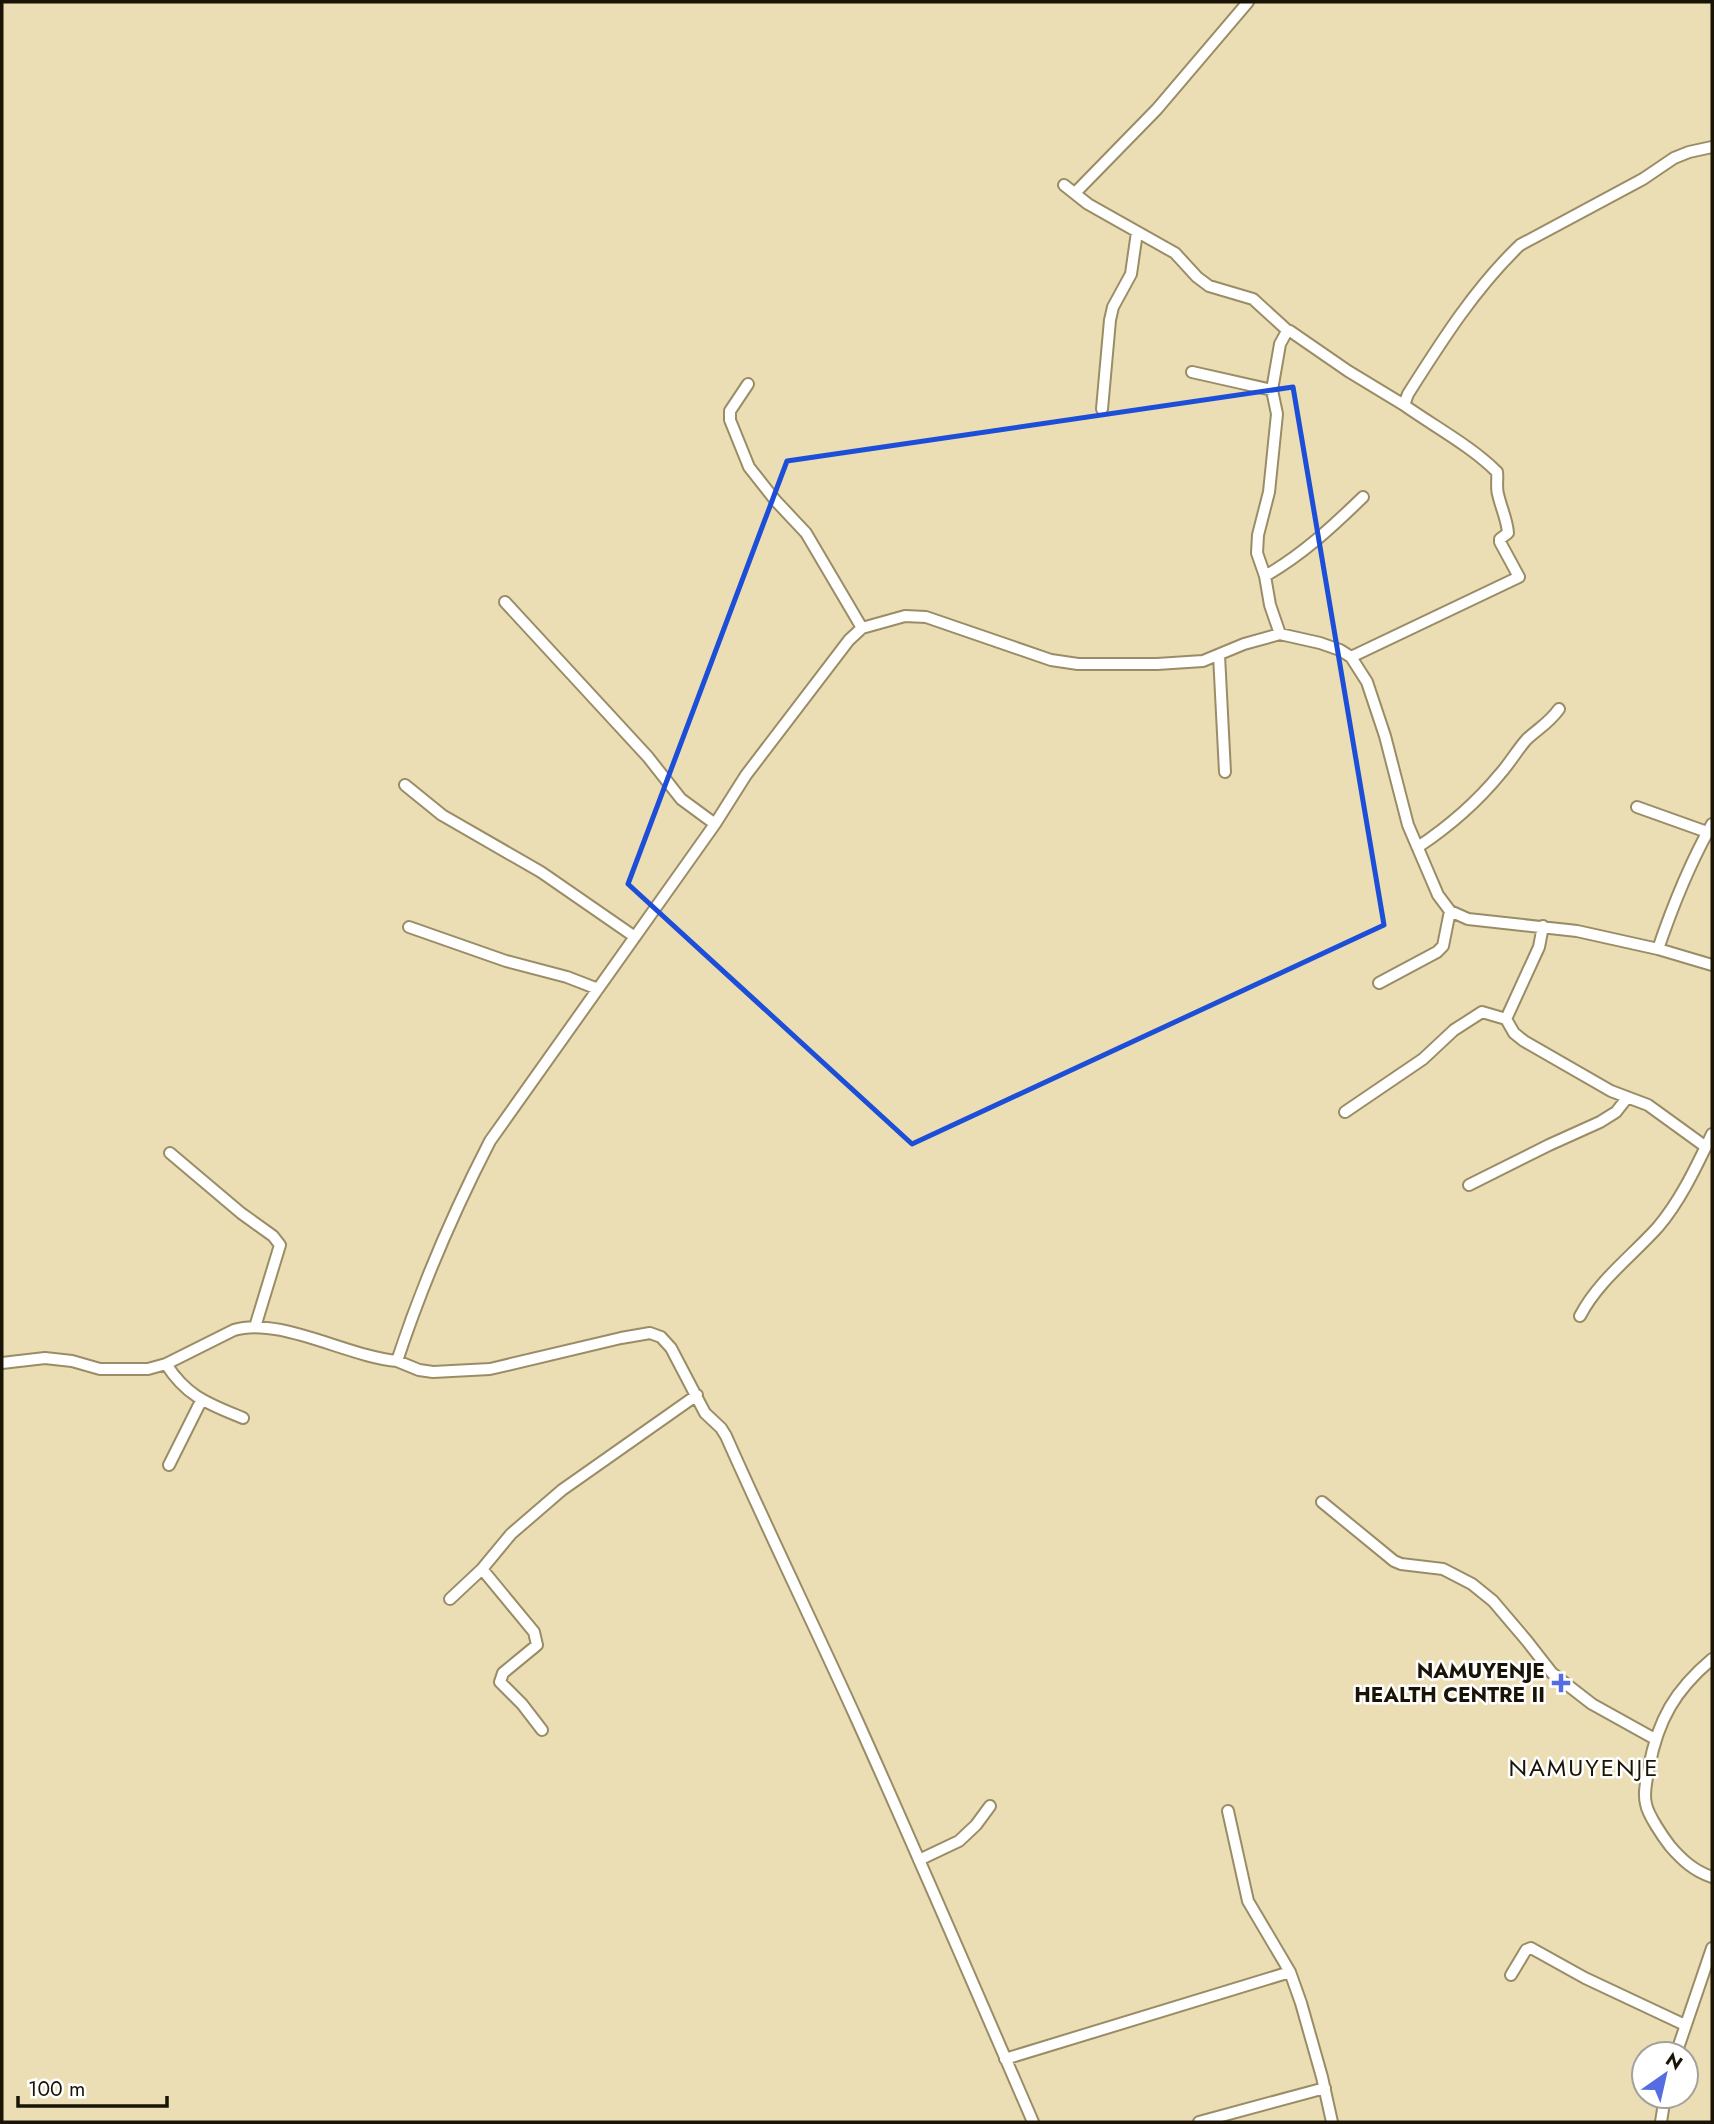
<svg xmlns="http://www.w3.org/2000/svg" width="1714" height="2124" font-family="Jost,sans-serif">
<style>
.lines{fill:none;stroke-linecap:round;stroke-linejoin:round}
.minor-casing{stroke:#9a8d66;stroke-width:14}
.minor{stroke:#fff;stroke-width:10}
.marked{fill:none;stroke:#1d4ed8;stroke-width:5;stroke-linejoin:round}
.poi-dot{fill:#566ce2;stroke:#fff;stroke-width:2.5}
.labels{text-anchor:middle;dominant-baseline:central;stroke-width:5;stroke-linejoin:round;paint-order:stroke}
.poi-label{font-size:21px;font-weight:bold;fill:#191405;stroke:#fff;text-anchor:end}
.quarter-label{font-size:24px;letter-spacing:2px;fill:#191405;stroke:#fff}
</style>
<rect width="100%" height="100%" fill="#ebddb4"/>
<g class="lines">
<defs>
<path id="minor" d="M1064,185L1088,204L1175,253L1197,277L1209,286L1253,299L1288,331
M1075,193L1157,109L1248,2
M1192,372L1272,390
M748,384L730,411V420L749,467L775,500L806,533L862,628
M1102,409L1110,320L1113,307L1131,274L1137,232
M1265,576C1302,555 1332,527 1363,497
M505,602L648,757L681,799L715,824
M1280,634L1270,605L1265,576L1257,553L1258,535L1269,492L1277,414L1272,390L1280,344L1286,333L1290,331L1348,371L1404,405L1408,394C1441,342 1475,288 1520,245L1643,179L1674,158L1689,152L1712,147
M1219,655L1225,772
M1351,657L1519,577L1500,542V539L1508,533C1507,519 1501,508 1498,494C1496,488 1498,479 1497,472C1471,446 1435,427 1404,405
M405,785L442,815L541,872L635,937
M1637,807L1707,832
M1418,847C1448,827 1477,802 1500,774C1510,763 1517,750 1527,739C1539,728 1549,723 1559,709
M409,927L506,961L567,977L598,989
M1658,949C1673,905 1690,863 1712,824
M1379,983L1437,952L1443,946L1450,911
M1506,1019L1539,947L1543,926
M1345,1112L1423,1059L1454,1030L1482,1012L1506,1019L1514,1033L1524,1041L1611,1091L1648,1105L1706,1147
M170,1153L241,1213L273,1236L280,1245L255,1327
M1469,1185L1549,1145L1600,1122L1616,1112L1627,1098
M1580,1316C1598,1281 1632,1256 1658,1227C1681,1200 1697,1165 1712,1134
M397,1361L419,1370L433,1372L490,1369L621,1338L650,1333L661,1337L671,1348L705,1413L721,1428L726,1436C768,1531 814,1625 857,1720C917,1853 975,1988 1033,2122
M2,1363L45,1358L72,1361L100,1369H148L166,1364L234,1330C278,1316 349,1357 397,1361C422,1285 454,1211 490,1141L715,824L746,775L849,640L862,628L905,616L926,617L1051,660L1078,664H1157L1203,661L1244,644L1280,634L1320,643L1340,650L1351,657L1367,682L1385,736L1408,825L1438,895L1450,911L1468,919L1577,931L1658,949L1712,965
M166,1364C187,1397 209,1404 243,1418
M169,1465L201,1401
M1322,1502L1394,1561L1401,1564L1443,1569L1472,1584L1493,1601L1527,1641L1552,1673L1592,1704L1655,1739
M482,1569L534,1632L537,1645L503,1673L500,1682L522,1704L542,1730
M450,1599L482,1569L511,1534L562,1490L697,1395
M1712,1659C1675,1690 1658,1720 1649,1767C1647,1778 1643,1793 1646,1804C1648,1815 1663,1837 1670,1846C1682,1860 1694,1871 1712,1877
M1228,1811L1248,1901L1290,1972L1301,2003L1322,2077L1332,2122
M919,1860L959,1841L976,1825L990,1806
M1511,1975L1526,1950L1531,1948L1585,1978L1685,2025
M1676,2054L1712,1948
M1005,2059L1290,1972
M1199,2122L1325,2088
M1661,2122L1665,2096"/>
</defs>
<use href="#minor" class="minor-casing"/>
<use href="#minor" class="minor"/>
</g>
<path class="marked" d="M1293,387L1384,925L912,1144L628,884L787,461Z"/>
<path class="poi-dot" d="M1557.5 1672.5h7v7h7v7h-7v7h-7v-7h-7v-7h7z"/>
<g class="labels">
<g class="poi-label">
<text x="1545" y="1671">NAMUYENJE<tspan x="1545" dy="24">HEALTH CENTRE II</tspan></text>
</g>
<g class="quarter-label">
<text x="1584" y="1767">NAMUYENJE</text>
</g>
</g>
<rect width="1714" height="2124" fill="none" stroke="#191405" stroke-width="7"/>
<g transform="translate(1665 2075) rotate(34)"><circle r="33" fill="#ffffff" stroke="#a3a19b" stroke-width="2"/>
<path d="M0-5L12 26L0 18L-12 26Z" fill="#566ce2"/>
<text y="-10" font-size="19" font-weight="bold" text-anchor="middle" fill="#191405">N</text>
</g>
<path d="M18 2096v10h149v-10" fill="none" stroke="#191405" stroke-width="3.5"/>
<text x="28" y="2096" font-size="21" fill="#191405" stroke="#ffffff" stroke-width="5" paint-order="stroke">100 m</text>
</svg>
